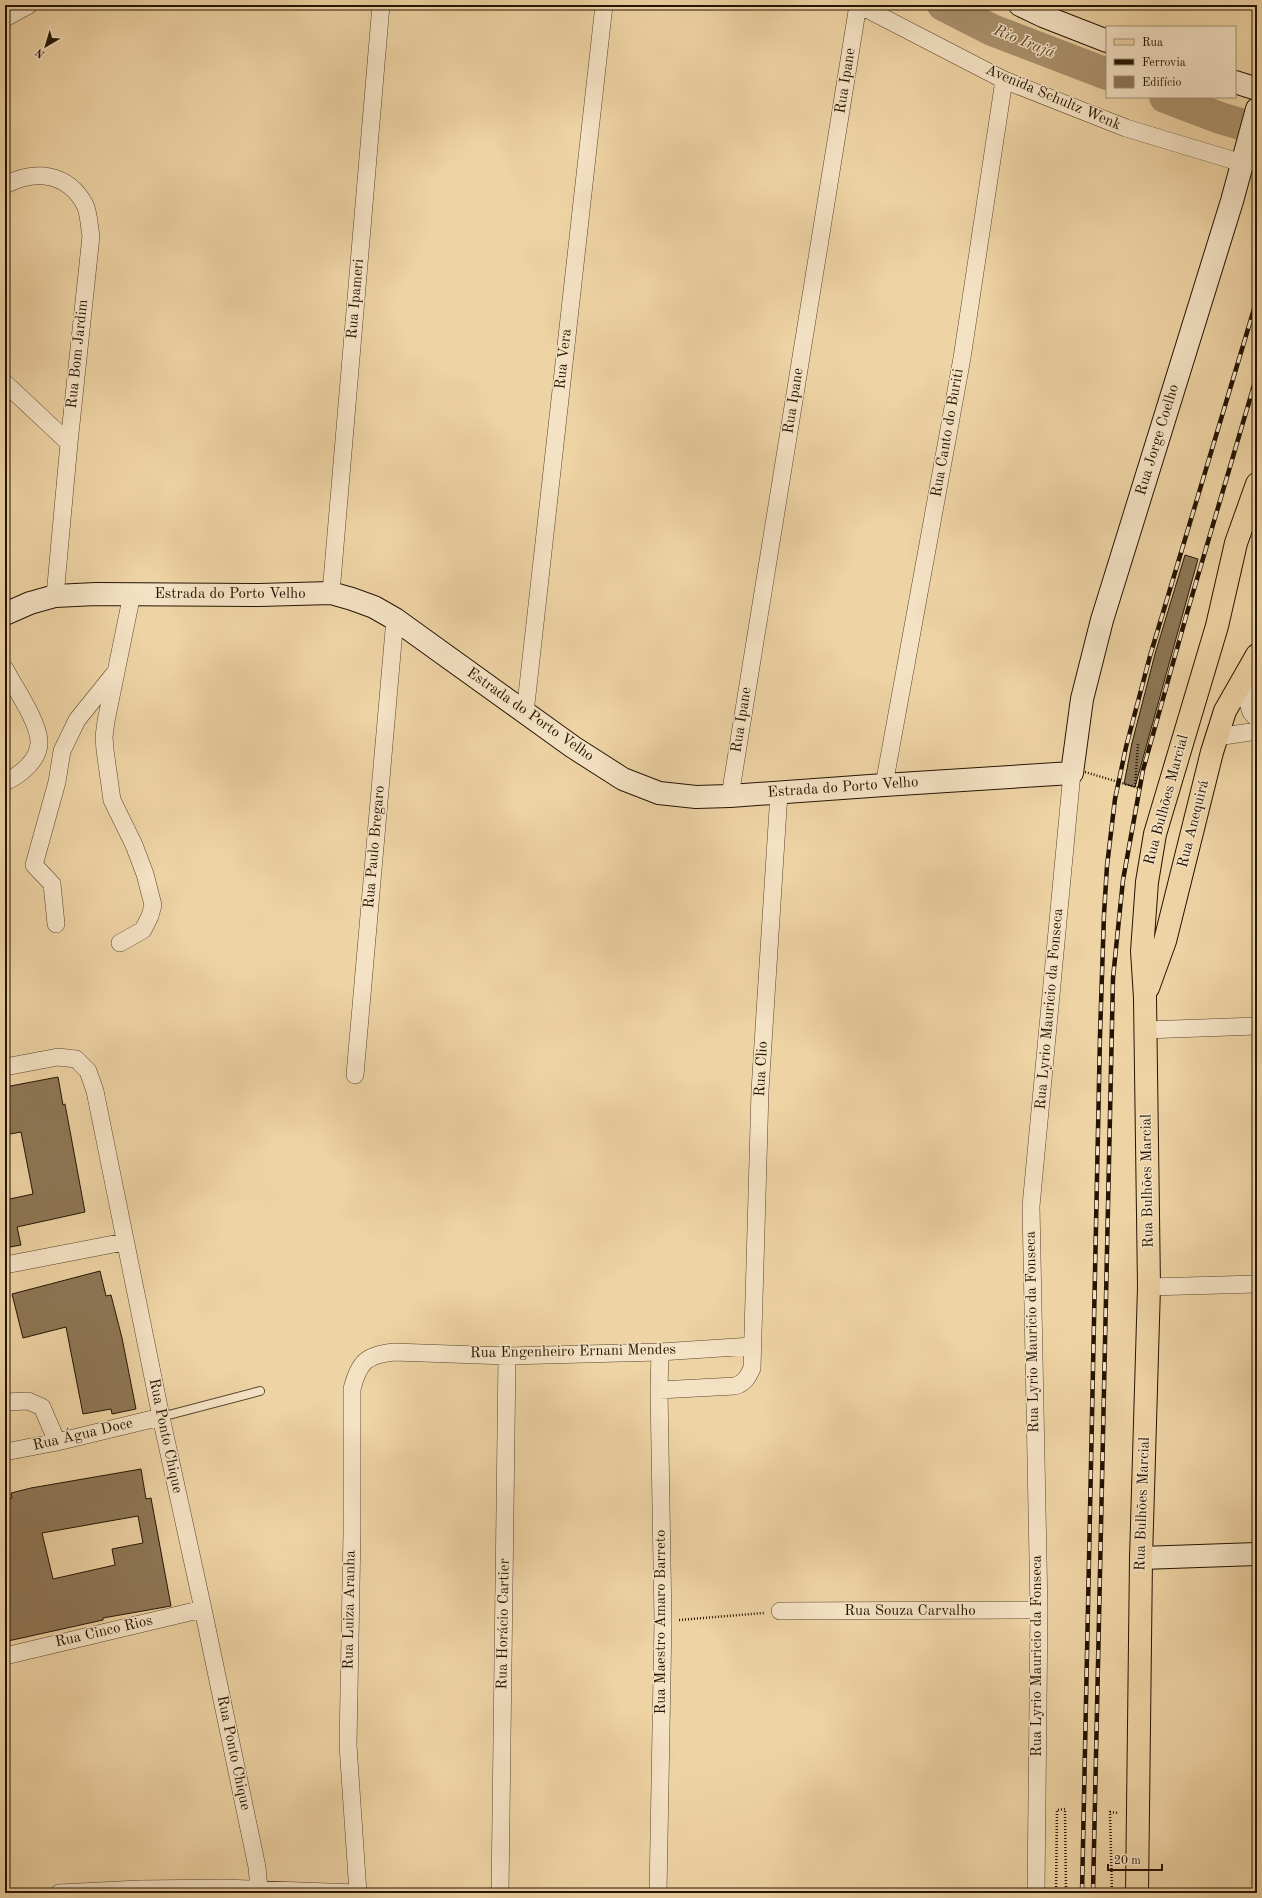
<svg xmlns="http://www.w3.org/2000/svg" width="1262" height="1898" font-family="'Old Standard TT',serif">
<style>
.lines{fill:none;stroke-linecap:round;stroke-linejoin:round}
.river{stroke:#aa926d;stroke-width:32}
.building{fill:#8e7756;stroke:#251402;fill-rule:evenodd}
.lane-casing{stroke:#57442a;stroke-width:10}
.street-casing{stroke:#57442a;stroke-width:18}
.secondary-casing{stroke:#251402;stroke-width:24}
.primary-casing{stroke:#251402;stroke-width:24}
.path{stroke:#251402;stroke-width:2.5;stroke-dasharray:1 2;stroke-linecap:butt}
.lane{stroke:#f4e2c4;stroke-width:8}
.street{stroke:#f4e2c4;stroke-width:17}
.secondary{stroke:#f4e2c4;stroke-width:22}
.primary{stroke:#eed3a4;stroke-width:22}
.rail-casing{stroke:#251402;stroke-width:4.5}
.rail{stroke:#f4e2c4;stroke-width:3;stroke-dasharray:9;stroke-linecap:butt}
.path-bridge{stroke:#251402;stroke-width:2.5;stroke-dasharray:1 2;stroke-linecap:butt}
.labels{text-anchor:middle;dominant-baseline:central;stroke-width:3;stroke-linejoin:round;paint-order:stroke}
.street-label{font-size:15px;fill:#251402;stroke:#f4e2c4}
.water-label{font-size:16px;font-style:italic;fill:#5a462d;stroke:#f4e2c4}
</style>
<rect width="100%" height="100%" fill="#eed3a4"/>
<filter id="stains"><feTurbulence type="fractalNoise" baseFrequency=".005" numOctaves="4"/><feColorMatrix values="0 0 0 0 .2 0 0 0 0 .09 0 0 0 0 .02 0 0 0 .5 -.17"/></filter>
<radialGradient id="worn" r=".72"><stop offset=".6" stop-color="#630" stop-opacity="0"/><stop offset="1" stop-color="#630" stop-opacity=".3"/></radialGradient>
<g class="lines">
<path class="river" d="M943,5L992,30L1107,74
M1165,97L1220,118L1257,129"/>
</g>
<path class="building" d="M1185,555L1198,559L1135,787L1124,784L1132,743L1155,654Z
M58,1077L63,1105L65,1104L85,1212L17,1227L21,1245L5,1248V1200L33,1194L21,1132L5,1135V1087Z
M100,1271L106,1296L111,1295L122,1338L136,1409L112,1414L111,1409L83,1414L66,1327L23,1338L12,1294Z
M141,1469L146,1499L151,1498L171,1606L103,1618V1620L8,1641L5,1626V1499L12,1498L11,1493L31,1488ZM138,1516L143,1543L112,1549L115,1565L53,1579L42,1533Z"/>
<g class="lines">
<defs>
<path id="lane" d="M161,1417L260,1391"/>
<path id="street" d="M859,5L1004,80L1126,128L1242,163
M5,18L29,5
M5,185C36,169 68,173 85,205C89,213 89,226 91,236L69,443L55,596
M5,383L69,443
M331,593L381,5
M5,669C15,688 38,721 39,741C40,760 20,775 5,782
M1241,681L1251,712L1257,719
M525,713L604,5
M1217,737L1257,731
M884,785L962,358L1004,80
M730,796L858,5
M56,924L52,884L34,865L57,782L62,751L77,720L114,674
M120,943L143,930L150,916L153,905L145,874L134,845L112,800L105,750L104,737L106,721L132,594
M1145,1030L1257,1026
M5,1067L58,1057L76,1059L88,1071L95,1091L161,1417L203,1609L257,1867L259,1889
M355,1075L395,619
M5,1265L124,1242
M1149,1287L1257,1284
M659,1390L735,1386C745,1383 748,1377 752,1368L760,1091L779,793
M5,1402L28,1401L42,1407L57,1442
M5,1452L57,1442L161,1417
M780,1611L1039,1610
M5,1656L203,1609
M59,1893L139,1889L224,1888L356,1893
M358,1893L348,1745L352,1532V1389C359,1362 366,1355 394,1352L507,1356L660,1352L752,1346
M500,1893L507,1356
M658,1893L663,1621L659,1390L660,1352
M1036,1893L1039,1610L1031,1206L1072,773"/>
<path id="secondary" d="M1020,5L1043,16L1107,41
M1235,82L1257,89
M5,614L30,603L55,596L96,594L259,595L331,593L352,599L374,607L395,619L573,747L623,779L659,793L696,797L730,796L884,785L1072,773L1082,699L1102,620L1232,201L1257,109
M1141,1558L1257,1554"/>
<path id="primary" d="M1148,988L1165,941L1212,752L1225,711L1257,655
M1137,1893L1141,1558L1149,1287L1145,998L1142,951L1147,882L1155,834L1217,626L1236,543L1257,484"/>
</defs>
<use href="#lane" class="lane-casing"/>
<use href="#street" class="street-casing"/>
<use href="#secondary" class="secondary-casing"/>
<use href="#primary" class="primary-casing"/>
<path class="path" d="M1135,787L1138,744
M679,1620L764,1613
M1056,1893L1057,1810L1065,1809L1066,1893
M1112,1893L1110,1812L1119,1813"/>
<use href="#lane" class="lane"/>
<use href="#street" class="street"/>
<use href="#secondary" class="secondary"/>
<use href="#primary" class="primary"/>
<defs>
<path id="rail" d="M1082,1893L1100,1035L1104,914L1107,866L1115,799L1126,747L1150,656L1257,299
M1093,1893L1113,978L1123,880L1143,770L1187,613L1257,375"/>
</defs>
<use href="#rail" class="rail-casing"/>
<use href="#rail" class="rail"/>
<path class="path-bridge" d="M1085,772L1142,789"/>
</g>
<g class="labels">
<g class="street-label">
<text transform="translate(846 81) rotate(-81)">Rua Ipane</text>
<text transform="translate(1053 98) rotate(23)">Avenida Schultz Wenk</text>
<text transform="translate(356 299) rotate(-85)">Rua Ipameri</text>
<text transform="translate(78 354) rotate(-84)">Rua Bom Jardim</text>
<text transform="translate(564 359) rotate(-84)">Rua Vera</text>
<text transform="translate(794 401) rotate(-81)">Rua Ipane</text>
<text transform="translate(948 433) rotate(-80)">Rua Canto do Buriti</text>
<text transform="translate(1158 440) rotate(-73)">Rua Jorge Coelho</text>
<text x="230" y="594">Estrada do Porto Velho</text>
<text transform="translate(530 715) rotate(35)">Estrada do Porto Velho</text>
<text transform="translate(742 720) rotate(-81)">Rua Ipane</text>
<text transform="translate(843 788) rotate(-4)">Estrada do Porto Velho</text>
<text transform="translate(1167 800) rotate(-75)">Rua Bulhões Marcial</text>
<text transform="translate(1194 824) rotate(-76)">Rua Anequirá</text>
<text transform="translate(375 847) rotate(-85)">Rua Paulo Bregaro</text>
<text transform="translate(1050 1009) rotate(-85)">Rua Lyrio Mauricio da Fonseca</text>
<text transform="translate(762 1069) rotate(-87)">Rua Clio</text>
<text transform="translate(1148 1181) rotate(-91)">Rua Bulhões Marcial</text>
<text transform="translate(1033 1332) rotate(-91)">Rua Lyrio Mauricio da Fonseca</text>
<text transform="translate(573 1352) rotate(-1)">Rua Engenheiro Ernani Mendes</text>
<text transform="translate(83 1435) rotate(-13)">Rua Água Doce</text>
<text transform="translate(165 1436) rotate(78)">Rua Ponto Chique</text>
<text transform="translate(1143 1504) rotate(-88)">Rua Bulhões Marcial</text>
<text transform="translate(350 1610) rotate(-89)">Rua Luiza Aranha</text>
<text x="910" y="1611">Rua Souza Carvalho</text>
<text transform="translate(661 1622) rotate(-90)">Rua Maestro Amaro Barreto</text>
<text transform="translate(504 1624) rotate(-89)">Rua Horácio Cartier</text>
<text transform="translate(104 1632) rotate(-13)">Rua Cinco Rios</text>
<text transform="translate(1037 1656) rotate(-90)">Rua Lyrio Mauricio da Fonseca</text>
<text transform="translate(233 1753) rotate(78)">Rua Ponto Chique</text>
</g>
<g class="water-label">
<text transform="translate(1024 42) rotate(22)">Rio Irajá</text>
</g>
</g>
<rect width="1262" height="1898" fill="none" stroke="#eed3a4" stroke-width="20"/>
<rect x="6" y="6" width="1250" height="1886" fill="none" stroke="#251402" stroke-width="2"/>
<rect x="10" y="10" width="1242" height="1878" fill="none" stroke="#251402"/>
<rect x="1106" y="26" width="130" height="72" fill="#f4e2c4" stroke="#a19076"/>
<rect x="1114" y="39" width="20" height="6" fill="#eed3a4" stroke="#a19076"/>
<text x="1142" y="46" font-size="12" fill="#251402">Rua</text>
<rect x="1114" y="59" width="20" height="6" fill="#251402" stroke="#a19076"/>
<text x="1142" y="66" font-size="12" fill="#251402">Ferrovia</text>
<rect x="1114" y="76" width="20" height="12" fill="#8e7756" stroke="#a19076"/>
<text x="1142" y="86" font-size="12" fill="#251402">Edifício</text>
<g transform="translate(46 46) rotate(218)" stroke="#f4e2c4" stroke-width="3" paint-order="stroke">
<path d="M0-3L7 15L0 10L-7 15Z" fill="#251402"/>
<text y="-6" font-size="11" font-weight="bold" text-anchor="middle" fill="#251402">N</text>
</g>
<path d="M1108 1864v6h54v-6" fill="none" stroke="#251402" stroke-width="2"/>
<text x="1114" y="1864" font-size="12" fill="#251402" stroke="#f4e2c4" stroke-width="3" paint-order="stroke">20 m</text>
<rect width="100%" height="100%" filter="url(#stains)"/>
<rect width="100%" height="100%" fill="url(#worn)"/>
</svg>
